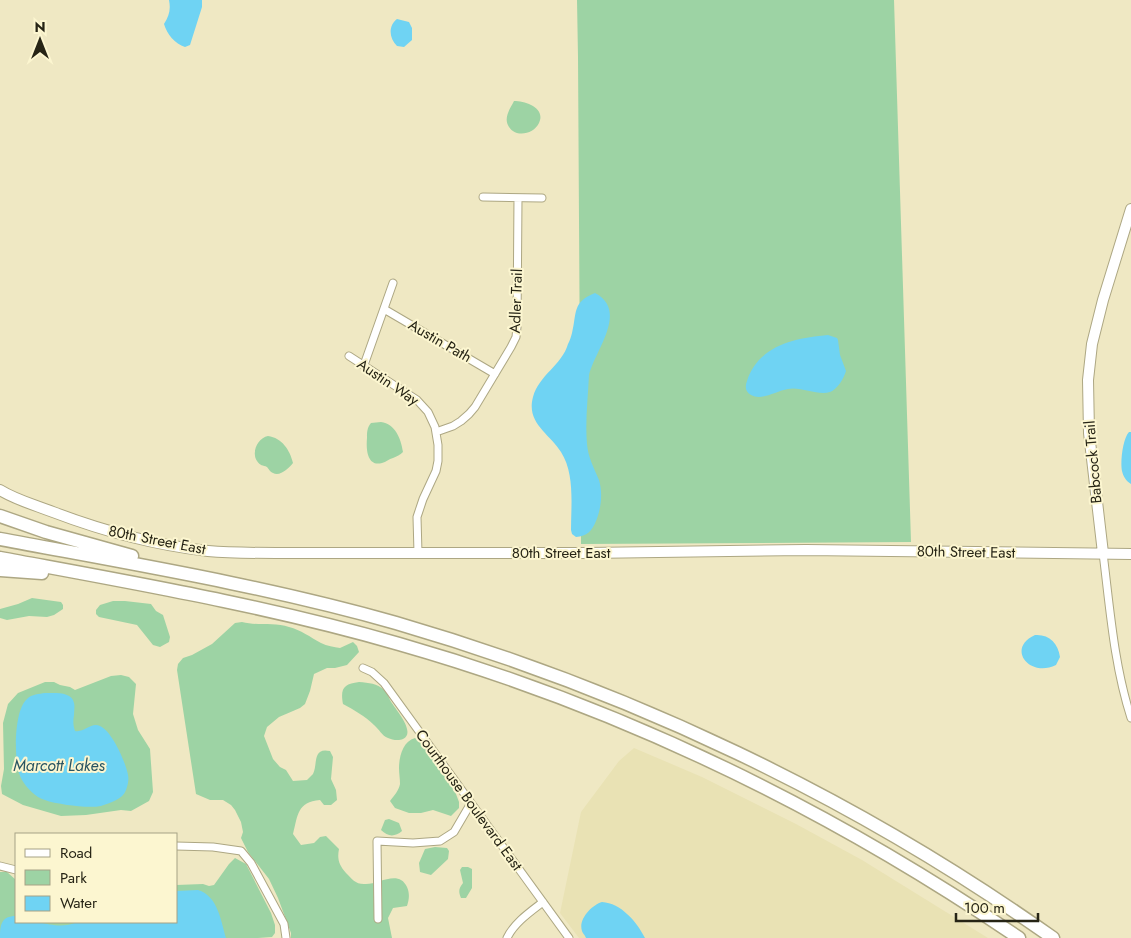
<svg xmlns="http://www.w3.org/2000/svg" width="1131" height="938" font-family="Jost,sans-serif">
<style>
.built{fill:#e9e2b4}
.green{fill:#9dd3a4}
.water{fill:#6fd3f3}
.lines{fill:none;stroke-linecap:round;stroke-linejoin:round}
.street-casing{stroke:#ada783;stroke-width:9}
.secondary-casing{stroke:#ada783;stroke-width:12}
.highway-casing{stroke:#ada783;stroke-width:15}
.street{stroke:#fff;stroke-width:7}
.secondary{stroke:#fff;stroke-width:10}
.highway{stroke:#fff;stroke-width:12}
.labels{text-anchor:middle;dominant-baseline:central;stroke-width:4;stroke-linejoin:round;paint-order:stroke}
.street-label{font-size:15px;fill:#262415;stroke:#fcf6d0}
.water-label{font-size:16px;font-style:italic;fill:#295462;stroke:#fcf6d0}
</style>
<rect width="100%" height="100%" fill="#efe8c3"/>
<path class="built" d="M634,748L702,777L796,824L862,860L988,938H579L560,913L581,812L619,761Z"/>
<path class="green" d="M577,0H894L911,542L581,544L578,57Z
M514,101C526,101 546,108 539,123C534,134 516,138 509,127C503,118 510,109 514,101Z
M381,422C395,424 401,438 403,452C400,455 397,456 393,458C389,459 386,462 382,463C367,467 366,449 367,438C367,432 367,428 371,423Z
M268,436C282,438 290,450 293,463C289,468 280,477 273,473C270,472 269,469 267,467C263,465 260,466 257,461C251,452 258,438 268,436Z
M32,598L61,602L63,605V609L54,615L47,617L29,616L7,620L0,618V609L18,604Z
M113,601H125L151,604L156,611L163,615L170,637L169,642L160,647L153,645L137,625L99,617L96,614V610L100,605Z
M242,622C257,626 274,622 289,627C301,630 310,637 321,643C327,646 334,647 340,648L353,642L357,646L359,652L347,665L335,668H327L314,674L310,691L305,704L300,708L279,717L267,727L264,736L273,759L280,767L286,770L293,781L307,780C309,778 311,776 313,774C318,764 312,747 330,751L333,757L331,779L336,790L337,800L331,805H324L320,800C297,802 298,815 293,834L301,845L314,843L320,837L326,836L339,849C337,859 339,865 346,873C352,879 356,885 366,884C379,884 399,869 407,887C410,894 409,900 407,906L393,908L388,918L392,938H291V933L278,898L269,879L248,852L241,838L243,832L241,822L235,810L231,805L223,800H210L196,794L177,670L178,664L183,658L192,655L212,644L235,623Z
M121,675L129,677L136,684L133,714L138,730L150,749L153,792L149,801L131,811L121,810L86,815L61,816L23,805L2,794L1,786L4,769L3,723L8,704L18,693L45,682H54L60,685L70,687L75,690L111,676Z
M359,682C369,683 377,683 384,690C387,692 388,696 390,700C394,708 417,732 403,739C399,741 392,740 388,738C382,736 379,729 374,725C365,716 354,710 343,704C340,688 344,684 359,682Z
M415,738C427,743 449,782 456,794L459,802V808L451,816L433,810L421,813H409L395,808L390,801C394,796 399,790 400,784C400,779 399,773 399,768C399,757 403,741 415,738Z
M389,819L399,823L402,831C395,837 388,837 381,830L385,820Z
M435,847L447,848L449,851L448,859L431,875L420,872L419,863L425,849Z
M235,858L246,864L271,913L275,925V933L272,937L258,938H0V872H7L16,880V922H176V885L203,884L209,886L214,885L229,864Z
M462,867H468L472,869V888L466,898H461C458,891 459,888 463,883L460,870Z"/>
<path class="water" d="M169,0H202V7L190,45L185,47C175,44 167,34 164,24C169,16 171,10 169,0Z
M397,19L409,22L412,28V40L404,47L397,46C389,38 388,26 397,19Z
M595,293C629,311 595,350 589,375C588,398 585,421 587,444C588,457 594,468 599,480C603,493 601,509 596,521C592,531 587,536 576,537L572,534L571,530C571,505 575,474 561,452C549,433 526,423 533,397C539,375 562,365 568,344C570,340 571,337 572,333C577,313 572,302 595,293Z
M828,335L837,338L838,340L840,355L846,371C844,378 837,390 830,392C818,396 800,386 788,389C776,391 762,401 751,395C745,391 745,387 747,381C759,345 795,338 828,335Z
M1129,432H1131V484C1126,481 1123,476 1122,471C1120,462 1123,438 1129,432Z
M1035,635C1049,634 1058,643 1060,657L1056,665C1029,678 1006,648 1035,635Z
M45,693C54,693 72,691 74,703C75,706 74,711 74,715C73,721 73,725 75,731C84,733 91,722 100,726C112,731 126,763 128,775C129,779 128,785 126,790C123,799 110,803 101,806C91,808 77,806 67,805C57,803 47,802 38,797C30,792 21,781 19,773C14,757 14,710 27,699C32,694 39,694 45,693Z
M198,890C218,896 221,921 226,938H0C0,925 1,916 16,916V922C23,922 31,921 37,922C53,925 62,928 78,922H176V891Z
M602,902C621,903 637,922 645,938H586C586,937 582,932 582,931C578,919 592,905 602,902Z"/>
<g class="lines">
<defs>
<path id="street" d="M483,197L542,198
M384,309L495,374
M349,356L417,400L428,412L435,427L438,445V461L436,471L423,499L417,517L418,553
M364,365L393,283
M436,432L453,426L461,421L469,414L475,407L511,347L516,337L517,327L518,198
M1103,553C1110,609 1114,665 1131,718
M363,668L372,672L384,683L569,938
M176,846L213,847L241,851L251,863L284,924L286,938
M0,866L16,870
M378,919L377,841L413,843L440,841L454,832L471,803
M507,938C514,923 530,912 543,902"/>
<path id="secondary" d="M0,490C16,500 35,505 53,512C103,531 154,545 208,551C230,553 253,553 276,553H588L806,550L1131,554
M1103,553L1089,433L1088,380L1092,344L1103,300L1131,209"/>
<path id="highway" d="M0,516L46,532L132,556
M0,539C133,564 266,586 396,623C630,691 854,797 1053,938
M0,558C134,583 268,606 399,644C620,707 829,809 1019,938
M0,570L42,573"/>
</defs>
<use href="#street" class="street-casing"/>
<use href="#secondary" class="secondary-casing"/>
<use href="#highway" class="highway-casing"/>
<use href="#street" class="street"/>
<use href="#secondary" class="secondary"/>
<use href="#highway" class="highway"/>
</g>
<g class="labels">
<g class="street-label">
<text transform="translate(516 301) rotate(-88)">Adler Trail</text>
<text transform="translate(440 341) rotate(30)">Austin Path</text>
<text transform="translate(388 382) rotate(34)">Austin Way</text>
<text transform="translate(1093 462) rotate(-95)">Babcock Trail</text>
<text transform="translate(157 540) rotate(11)">80th Street East</text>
<text transform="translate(966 552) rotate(1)">80th Street East</text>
<text x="561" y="553">80th Street East</text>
<text transform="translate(469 800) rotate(54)">Courthouse Boulevard East</text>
</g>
<g class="water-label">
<text x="59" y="765">Marcott Lakes</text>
</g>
</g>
<rect x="15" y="833" width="162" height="90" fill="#fcf6d0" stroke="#a6a285"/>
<rect x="25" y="849" width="25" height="8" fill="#ffffff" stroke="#a6a285"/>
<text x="60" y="858" font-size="15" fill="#262415">Road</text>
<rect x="25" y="870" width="25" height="15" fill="#9dd3a4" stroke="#a6a285"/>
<text x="60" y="883" font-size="15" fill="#262415">Park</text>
<rect x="25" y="896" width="25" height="15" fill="#6fd3f3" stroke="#a6a285"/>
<text x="60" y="908" font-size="15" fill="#262415">Water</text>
<g transform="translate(40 40)" stroke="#fcf6d0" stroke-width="4" paint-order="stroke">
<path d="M0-4L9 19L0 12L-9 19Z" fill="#262415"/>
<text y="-8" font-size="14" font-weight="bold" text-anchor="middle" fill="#262415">N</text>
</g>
<path d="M956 913v8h82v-8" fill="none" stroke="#262415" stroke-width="2.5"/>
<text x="964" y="913" font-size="15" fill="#262415" stroke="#fcf6d0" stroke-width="4" paint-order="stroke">100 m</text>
</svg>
